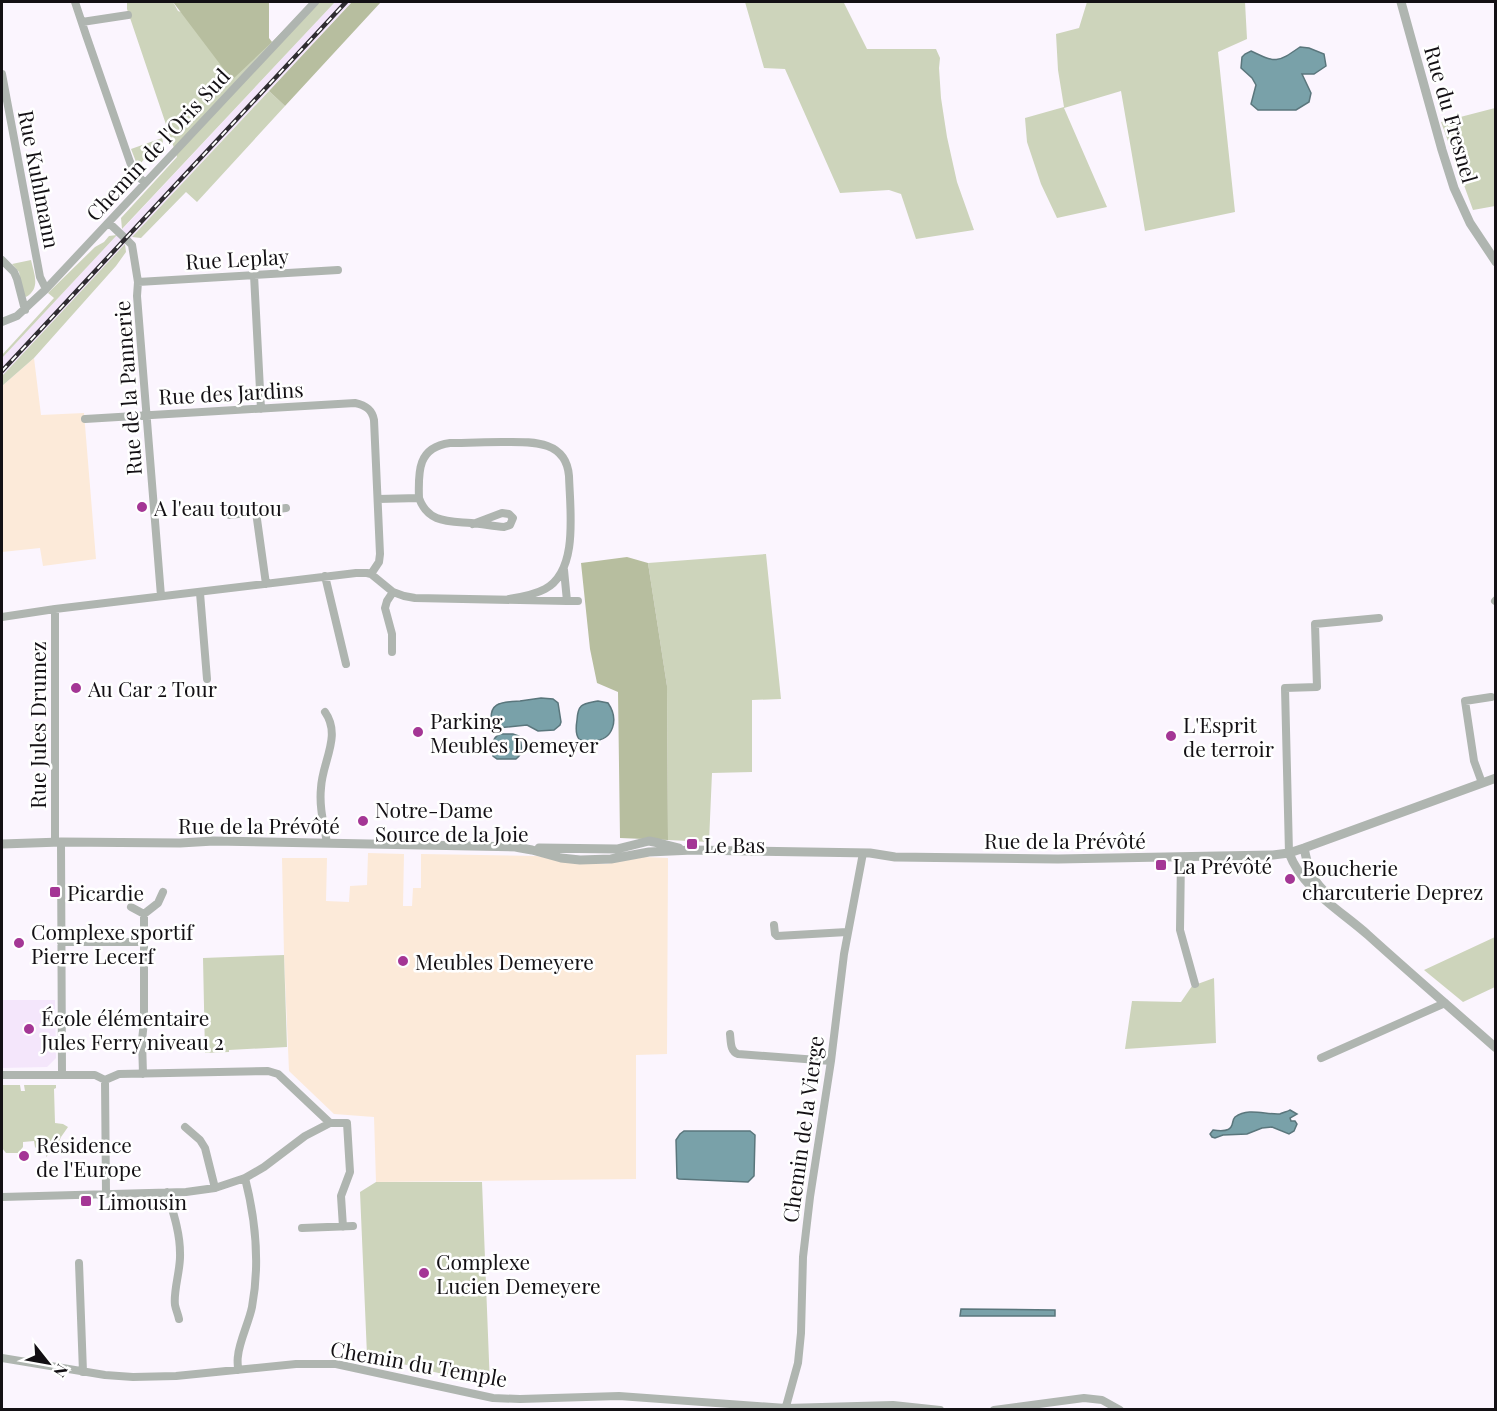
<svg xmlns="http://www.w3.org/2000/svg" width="1497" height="1411" font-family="'Playfair Display',serif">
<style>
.industrial{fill:#fcead9}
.built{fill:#f4e6fb}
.green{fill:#cdd4bb}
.forest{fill:#b7be9f}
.water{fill:#79a1a9;stroke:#5a767c;stroke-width:1.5}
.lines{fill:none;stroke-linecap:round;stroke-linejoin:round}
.minor{stroke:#afb5b0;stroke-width:8}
.tertiary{stroke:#afb5b0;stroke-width:9}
.rail-casing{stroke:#2f2c31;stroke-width:4.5}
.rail{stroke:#fff;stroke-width:2;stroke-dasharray:7;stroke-linecap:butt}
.poi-dot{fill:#a43695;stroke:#fff;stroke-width:2}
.labels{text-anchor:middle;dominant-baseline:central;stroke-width:5;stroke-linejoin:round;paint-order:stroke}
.street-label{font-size:21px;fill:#131014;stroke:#fff}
.poi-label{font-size:21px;fill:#131014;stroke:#fff;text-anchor:start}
</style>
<rect width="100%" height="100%" fill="#fbf5fe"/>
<path class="industrial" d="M34,358L41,415L84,413L96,559L43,566L40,548L2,552V386Z
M368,853L404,854L403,906H412L413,888H421V854L537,856L570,863L606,864L644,857L668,858L667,1054L636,1055V1179L376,1182L374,1117L334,1114L289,1071L284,955L282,858H327L326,901L349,902L350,886L367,885Z"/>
<path class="built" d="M335,2H352L2,376V358Z
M2,1000H55L56,1058L47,1067L2,1068Z"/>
<path class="green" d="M127,2H173L178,11L272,42L311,2H335L122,229L121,218L177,157L127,9Z
M745,2H825L844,3L867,49H936L940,58L939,68L941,98L947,137L957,182L974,230L916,239L901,194L889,190L840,193L785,69L764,68Z
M1087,2H1245L1247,39L1218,52L1235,212L1145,231L1121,91L1064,108L1107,207L1057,218L1041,184L1027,142L1025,118L1064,107L1058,70L1056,34L1079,28Z
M269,91L285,106L197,202L186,192L141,238L132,237Z
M1495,108V206L1473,210L1441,122Z
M162,138C166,148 156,155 150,162L145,158L138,167L131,149Z
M117,235L2,358V355L54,298L48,293L95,247L104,242L109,236Z
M125,244L126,252L116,266L34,358L2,386V376Z
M31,260C34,274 41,288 26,297L23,295L19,272L12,264Z
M766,554L781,699L752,700V772L712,773L709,842L668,840L667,686L648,563Z
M1495,937V987L1463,1002L1424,970Z
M284,955L287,1047L229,1050V1052L205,1053L203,958Z
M1214,978L1216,1043L1125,1049L1132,1001L1181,1002L1192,986Z
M2,1085H20L21,1091H25L24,1085H56V1088L54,1089L55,1123L63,1124L68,1127L61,1137L57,1146L46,1157V1152H40L35,1147L34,1141L23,1142V1147L18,1153H6L2,1148Z
M376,1182H482L490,1386L367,1355L360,1192Z"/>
<path class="forest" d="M173,2H269V38L272,42L232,80Z
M352,2H381L285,106L269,91Z
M627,557L648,563L667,686L668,840L620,838L618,692L597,683L590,649L581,563Z"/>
<path class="water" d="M1300,47L1309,48L1324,54L1326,66L1314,74H1302L1311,93L1309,102L1296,110H1258L1251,104L1256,85L1252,78L1241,68L1242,57L1245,54L1251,51C1276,63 1277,63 1300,47Z
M541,698L553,699L558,703L561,722L560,725L554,730L538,731L527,725L497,728L492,725C487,701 503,702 520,701C527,700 534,699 541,698Z
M598,701L608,703C619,719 614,740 593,741C588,742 583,742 579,739C575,734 576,726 577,720C578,703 583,704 598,701Z
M500,734H513L519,736C522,744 523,754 516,759H497L493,756C492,747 491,738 500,734Z
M1290,1110L1297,1114L1290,1118L1291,1121H1295L1297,1124L1294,1131L1289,1134L1272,1127L1262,1128L1247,1134L1223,1135L1215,1138L1212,1137L1210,1134L1213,1130C1219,1131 1230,1132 1232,1125C1233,1122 1233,1119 1235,1117C1249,1107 1265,1115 1280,1114C1281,1113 1289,1111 1290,1110Z
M684,1131H750L755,1135L754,1176L748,1182L679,1179L677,1178L676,1140L680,1134Z
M961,1309L1055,1310V1316H960Z"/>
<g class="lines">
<path class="minor" d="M75,2L86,35L130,162L135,173L145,183
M82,22L128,15
M2,74L40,277L46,289
M109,223L128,241L132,245L138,282L137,296L161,596
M2,260L14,272L17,279L25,310
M254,275L261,409
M138,282L338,270
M2,322L17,316L46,289L315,2
M419,498C418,471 418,447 450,443C468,443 485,442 502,442C530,442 566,439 569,476C570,510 579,571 545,589C534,595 521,597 509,599
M378,499L419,498C428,523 448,521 471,523C482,524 493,526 504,527L510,525L513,518L509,514L502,513L473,524
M256,512L266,584
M230,515L286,508
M371,574L393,592L387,601L385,608L392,634V652
M325,576L346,664
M393,592L404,596L415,598L567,601L564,570
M200,593L207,679
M567,601H578
M1495,601L1496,600
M55,609V842
M2,617L55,609L356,573H367L371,574L379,562L380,554L374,420C372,409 365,405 355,403L85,419
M325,712C342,736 322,762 321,788C319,807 324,825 327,843
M1482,783L1474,761L1465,701L1491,697
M61,842L62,1074
M1289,853L1285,688L1317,687L1315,624L1379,618
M1181,857L1180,930L1195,984
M131,907L144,914L158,903L163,892
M774,925L775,934L777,936L847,932
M61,942H143
M730,1034C731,1042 730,1051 738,1054L831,1061
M1321,1058L1445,1003
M143,1074L142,1040L144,1022V914
M2,1075H95L105,1080
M105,1080L119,1074L268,1071L278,1074L330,1123H347L350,1172L341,1196L343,1227
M105,1080L106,1194
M185,1127L200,1140L205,1148L215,1188
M167,1192C173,1212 180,1232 180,1253C181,1269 173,1291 175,1305C176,1310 178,1314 179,1319
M2,1197L186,1192L215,1188L245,1178L264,1167L305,1136L330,1123
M302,1228L353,1226
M79,1263L83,1372
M2,1358L105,1375L133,1377L176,1376L296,1364H336L493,1398L520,1399L619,1396L786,1408L893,1405L940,1410
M238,1370C238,1365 237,1360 238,1356C239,1342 249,1322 252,1307C260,1264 256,1221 245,1178
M785,1410L798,1363L801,1333L803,1257L810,1197L831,1061L844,954L863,853
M994,1410L1084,1398L1102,1400L1120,1410"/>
<path class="tertiary" d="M1401,2L1442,150L1454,188L1470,223L1496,262
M2,844L61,842L180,843L214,841L519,847
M515,847L532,850L561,858L580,860L611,859L649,852L693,850L870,853L895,857L1058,859L1273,855L1289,853L1304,848L1496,778
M539,848L617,849L649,841L659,843L679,848
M1304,848C1308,867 1310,877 1324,891
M1289,853C1303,890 1340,910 1368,935C1410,973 1453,1010 1496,1048"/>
<defs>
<path id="rail" d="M2,371L346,2"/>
</defs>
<use href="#rail" class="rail-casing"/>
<use href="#rail" class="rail"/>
</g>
<g class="poi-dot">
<circle cx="142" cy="507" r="6"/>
<circle cx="76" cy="688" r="6"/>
<circle cx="418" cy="732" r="6"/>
<circle cx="1171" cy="736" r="6"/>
<circle cx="363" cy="821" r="6"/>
<rect x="686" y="838" width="12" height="12" rx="3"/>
<rect x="1155" y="859" width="12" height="12" rx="3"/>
<circle cx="1290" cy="879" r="6"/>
<rect x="49" y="886" width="12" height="12" rx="3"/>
<circle cx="19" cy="943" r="6"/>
<circle cx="403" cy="961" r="6"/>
<circle cx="29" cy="1029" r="6"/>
<circle cx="24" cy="1156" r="6"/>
<rect x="80" y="1195" width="12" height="12" rx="3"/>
<circle cx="424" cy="1273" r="6"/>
</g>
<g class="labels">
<g class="street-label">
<text transform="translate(1452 114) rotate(74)">Rue du Fresnel</text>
<text transform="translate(157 144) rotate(-47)">Chemin de l'Oris Sud</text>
<text transform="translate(40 179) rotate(79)">Rue Kuhlmann</text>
<text transform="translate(237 258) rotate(-3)">Rue Leplay</text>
<text transform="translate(127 388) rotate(-94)">Rue de la Pannerie</text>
<text transform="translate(231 392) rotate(-3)">Rue des Jardins</text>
<text transform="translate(37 725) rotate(-90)">Rue Jules Drumez</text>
<text x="259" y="825">Rue de la Prévôté</text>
<text x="1065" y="840">Rue de la Prévôté</text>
<text transform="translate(802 1129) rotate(-82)">Chemin de la Vierge</text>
<text transform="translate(419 1363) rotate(10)">Chemin du Temple</text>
</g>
<g class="poi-label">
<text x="154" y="507">A l'eau toutou</text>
<text x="88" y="688">Au Car 2 Tour</text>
<text x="430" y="720">Parking<tspan x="430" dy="24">Meubles Demeyer</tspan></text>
<text x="1183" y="724">L'Esprit<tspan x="1183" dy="24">de terroir</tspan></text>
<text x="375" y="809">Notre-Dame<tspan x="375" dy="24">Source de la Joie</tspan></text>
<text x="704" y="844">Le Bas</text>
<text x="1173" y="865">La Prévôté</text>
<text x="1302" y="867">Boucherie<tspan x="1302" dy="24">charcuterie Deprez</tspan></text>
<text x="67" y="892">Picardie</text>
<text x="31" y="931">Complexe sportif<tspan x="31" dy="24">Pierre Lecerf</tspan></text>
<text x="415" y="961">Meubles Demeyere</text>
<text x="41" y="1017">École élémentaire<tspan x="41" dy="24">Jules Ferry niveau 2</tspan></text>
<text x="36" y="1144">Résidence<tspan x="36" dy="24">de l'Europe</tspan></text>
<text x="98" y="1201">Limousin</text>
<text x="436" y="1261">Complexe<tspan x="436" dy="24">Lucien Demeyere</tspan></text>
</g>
</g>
<rect width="1497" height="1411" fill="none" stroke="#131014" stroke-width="6"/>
<g transform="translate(48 1363) rotate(121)" stroke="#ffffff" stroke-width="4.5" paint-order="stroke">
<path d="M0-4.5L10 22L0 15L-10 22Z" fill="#131014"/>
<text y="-9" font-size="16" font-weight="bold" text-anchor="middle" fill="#131014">N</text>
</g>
</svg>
